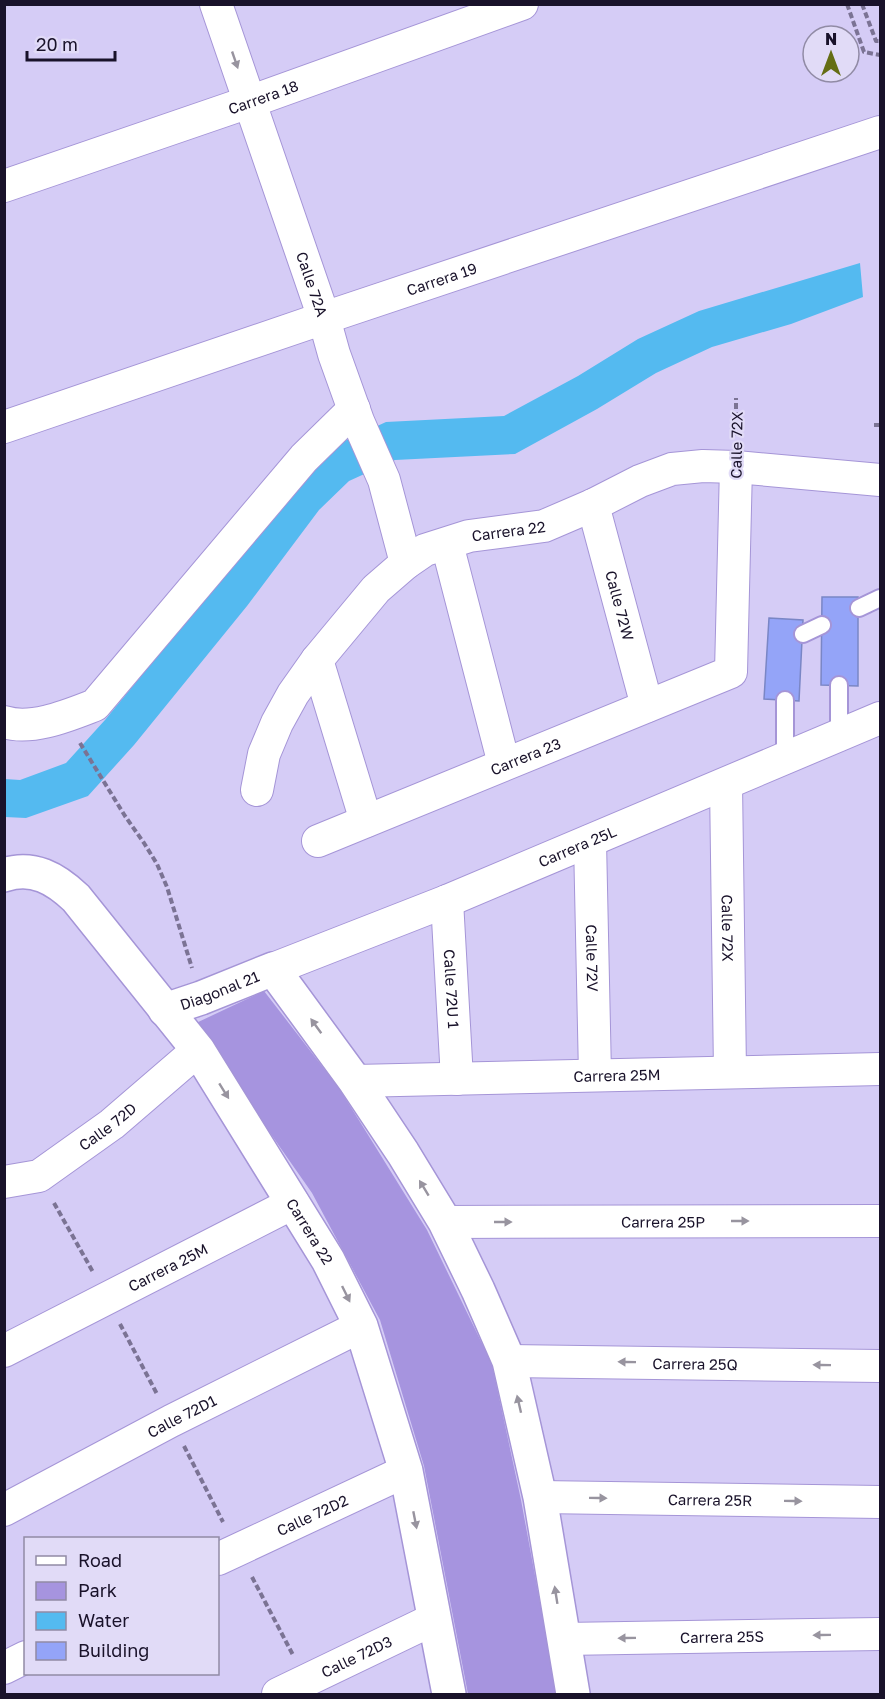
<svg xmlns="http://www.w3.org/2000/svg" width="885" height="1699" font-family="'Golos Text',sans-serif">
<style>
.green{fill:#a694df}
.water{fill:#54baf0}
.building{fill:#94a4f8;stroke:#7a86c5;stroke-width:1.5}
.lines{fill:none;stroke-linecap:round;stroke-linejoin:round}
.service-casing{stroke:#a595d7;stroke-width:20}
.minor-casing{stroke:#a595d7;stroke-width:34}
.tertiary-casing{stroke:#a595d7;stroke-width:36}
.path{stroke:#7b7394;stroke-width:4;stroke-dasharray:6 3;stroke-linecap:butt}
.service{stroke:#fff;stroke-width:16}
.minor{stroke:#fff;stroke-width:32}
.tertiary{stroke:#fff;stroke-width:33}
.oneway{fill:#98949f}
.labels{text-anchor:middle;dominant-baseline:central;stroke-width:4.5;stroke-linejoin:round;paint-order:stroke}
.street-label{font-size:15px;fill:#19122a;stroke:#e1dbf7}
</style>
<rect width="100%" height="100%" fill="#d5ccf6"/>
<path class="green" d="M264,991L339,1088L427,1230L492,1364L521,1500L557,1694H468L424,1466L380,1320L312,1193L194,1024Z"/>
<path class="water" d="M860,263L863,297L791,324L712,347L656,373L597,409L515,454L395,460L349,481L319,510L247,606L134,745L88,796L26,818L5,817V779L20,780L66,763L105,720L327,449L386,422L504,416L578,376L638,339L699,311Z"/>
<path class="building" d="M822,597H858V686L821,685Z
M769,618L803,620L799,701L764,699Z"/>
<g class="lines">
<defs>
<path id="service" d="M859,608L880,598
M803,634L822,625
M839,685V735
M785,700V759"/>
<g id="minor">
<path id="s1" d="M216,4L324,318L334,354L358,421L384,480L406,563"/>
<path id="s2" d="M4,186L249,102L522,4"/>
<path id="s3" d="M4,427L324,318L880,132"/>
<path id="s4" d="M593,505L647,706"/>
<path d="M447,544L504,764"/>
<path d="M317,660L366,821"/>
<path d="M4,722C32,731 69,715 95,705L304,458L354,409"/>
<path id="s5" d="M726,784L730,1072"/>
<path id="s6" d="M257,790L264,754L277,723L293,694L317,660L376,589L406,563L425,550L469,536L544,526L593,505L640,481L672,469L703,466L736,467L880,480"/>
<path id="s7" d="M318,841L731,672L736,467"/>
<path id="s8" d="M590,841L595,1075"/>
<path id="s9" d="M447,901L457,1079"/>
<path id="s10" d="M273,969L447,901L880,718"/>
<path id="s11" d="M355,1081L880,1069"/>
<path id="s12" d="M4,1182L39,1176L112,1124L198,1050"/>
<path id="s13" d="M445,1222L880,1221"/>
<path id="s14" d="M4,1351L293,1203"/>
<path id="s15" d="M509,1361L880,1366"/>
<path id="s16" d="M540,1497L880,1502"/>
<path id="s17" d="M4,1510L171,1421L361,1326"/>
<path id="s18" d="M218,1559L406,1471"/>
<path id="s19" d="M564,1639L880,1634"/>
<path d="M4,1668L26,1657"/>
<path id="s20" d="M278,1694L434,1619"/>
</g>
<g id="tertiary">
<path id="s21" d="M4,875C33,865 56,879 76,898L198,1050L328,1260L361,1326L406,1471L449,1694"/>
<path id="s22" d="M165,1010L201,998L273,969L355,1081L403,1153L445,1222L478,1290L509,1361L540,1497L573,1694"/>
</g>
</defs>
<use href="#service" class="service-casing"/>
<use href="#minor" class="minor-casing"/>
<use href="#tertiary" class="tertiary-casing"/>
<path class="path" d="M847,4L864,52L880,55
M862,4L876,41H880
M874,425H880
M736,436V398
M80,743L125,816L144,843L157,864L167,887L192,968
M54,1203L93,1272
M120,1324L157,1394
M184,1446L223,1522
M252,1577L293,1655"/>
<use href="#service" class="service"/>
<use href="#minor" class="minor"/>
<use href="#tertiary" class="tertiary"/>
</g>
<defs><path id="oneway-solid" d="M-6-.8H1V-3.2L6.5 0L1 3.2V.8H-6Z" transform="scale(1.5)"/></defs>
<g class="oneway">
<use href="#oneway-solid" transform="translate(235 60) rotate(71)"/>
<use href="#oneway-solid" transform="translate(316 1026) rotate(-126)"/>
<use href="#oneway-solid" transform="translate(224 1091) rotate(58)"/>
<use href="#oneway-solid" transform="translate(424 1188) rotate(-121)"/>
<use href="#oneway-solid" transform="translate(740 1221)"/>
<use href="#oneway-solid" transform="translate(503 1222)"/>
<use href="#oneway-solid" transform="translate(346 1294) rotate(64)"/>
<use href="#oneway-solid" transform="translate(627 1362) rotate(-179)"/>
<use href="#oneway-solid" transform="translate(822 1365) rotate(-179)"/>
<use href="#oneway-solid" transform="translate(519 1404) rotate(-103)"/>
<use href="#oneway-solid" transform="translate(598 1498) rotate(1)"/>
<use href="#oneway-solid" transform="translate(793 1501) rotate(1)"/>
<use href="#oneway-solid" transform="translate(415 1520) rotate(79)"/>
<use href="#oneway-solid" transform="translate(556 1595) rotate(-99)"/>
<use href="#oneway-solid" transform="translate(822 1635) rotate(179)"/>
<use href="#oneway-solid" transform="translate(627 1638) rotate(179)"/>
</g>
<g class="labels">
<g class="street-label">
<text stroke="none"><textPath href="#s2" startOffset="274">Carrera 18</textPath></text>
<text stroke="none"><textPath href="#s3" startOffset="462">Carrera 19</textPath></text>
<text stroke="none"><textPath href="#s1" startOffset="296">Calle 72A</textPath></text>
<text transform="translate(736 445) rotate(-89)">Calle 72X</text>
<text stroke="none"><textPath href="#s6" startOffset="386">Carrera 22</textPath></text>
<text stroke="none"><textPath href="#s4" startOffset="104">Calle 72W</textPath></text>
<text stroke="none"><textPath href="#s7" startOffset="224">Carrera 23</textPath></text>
<text stroke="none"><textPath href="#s10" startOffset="328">Carrera 25L</textPath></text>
<text stroke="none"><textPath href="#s5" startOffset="144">Calle 72X</textPath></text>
<text stroke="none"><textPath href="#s8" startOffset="117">Calle 72V</textPath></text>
<text stroke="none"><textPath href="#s22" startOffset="58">Diagonal 21</textPath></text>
<text stroke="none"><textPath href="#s9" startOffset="88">Calle 72U 1</textPath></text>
<text stroke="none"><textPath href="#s11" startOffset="262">Carrera 25M</textPath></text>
<text stroke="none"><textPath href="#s12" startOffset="120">Calle 72D</textPath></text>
<text stroke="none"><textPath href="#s13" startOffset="218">Carrera 25P</textPath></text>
<text stroke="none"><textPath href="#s21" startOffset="488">Carrera 22</textPath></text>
<text stroke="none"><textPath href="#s14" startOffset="184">Carrera 25M</textPath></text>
<text stroke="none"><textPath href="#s15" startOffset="186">Carrera 25Q</textPath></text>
<text stroke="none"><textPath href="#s17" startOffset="201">Calle 72D1</textPath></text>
<text stroke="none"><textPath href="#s16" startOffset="170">Carrera 25R</textPath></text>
<text stroke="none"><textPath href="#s18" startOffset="104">Calle 72D2</textPath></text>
<text stroke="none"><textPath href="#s19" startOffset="158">Carrera 25S</textPath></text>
<text stroke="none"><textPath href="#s20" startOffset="87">Calle 72D3</textPath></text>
</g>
</g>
<rect width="885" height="1699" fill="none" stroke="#19122a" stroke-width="12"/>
<rect x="24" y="1537" width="195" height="138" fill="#e1dbf7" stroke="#918ba5" stroke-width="1.5"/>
<rect x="36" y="1556" width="30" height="9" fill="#ffffff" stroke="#918ba5" stroke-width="1.5"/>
<text x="78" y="1567" font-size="18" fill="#19122a">Road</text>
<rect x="36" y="1582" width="30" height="18" fill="#a694df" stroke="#918ba5" stroke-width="1.5"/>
<text x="78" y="1597" font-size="18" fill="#19122a">Park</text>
<rect x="36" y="1612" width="30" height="18" fill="#54baf0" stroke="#918ba5" stroke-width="1.5"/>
<text x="78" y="1627" font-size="18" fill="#19122a">Water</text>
<rect x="36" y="1642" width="30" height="18" fill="#94a4f8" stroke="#918ba5" stroke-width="1.5"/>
<text x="78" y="1657" font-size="18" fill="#19122a">Building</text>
<g transform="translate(831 54)"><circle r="28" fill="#e1dbf7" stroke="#918ba5" stroke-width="1.5"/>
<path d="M0-4.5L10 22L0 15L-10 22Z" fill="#656e14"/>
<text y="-9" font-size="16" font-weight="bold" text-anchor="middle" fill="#19122a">N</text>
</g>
<path d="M27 51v9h88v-9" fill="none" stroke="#19122a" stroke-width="3"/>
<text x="36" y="51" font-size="18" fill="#19122a" stroke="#e1dbf7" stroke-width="4.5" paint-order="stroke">20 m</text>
</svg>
